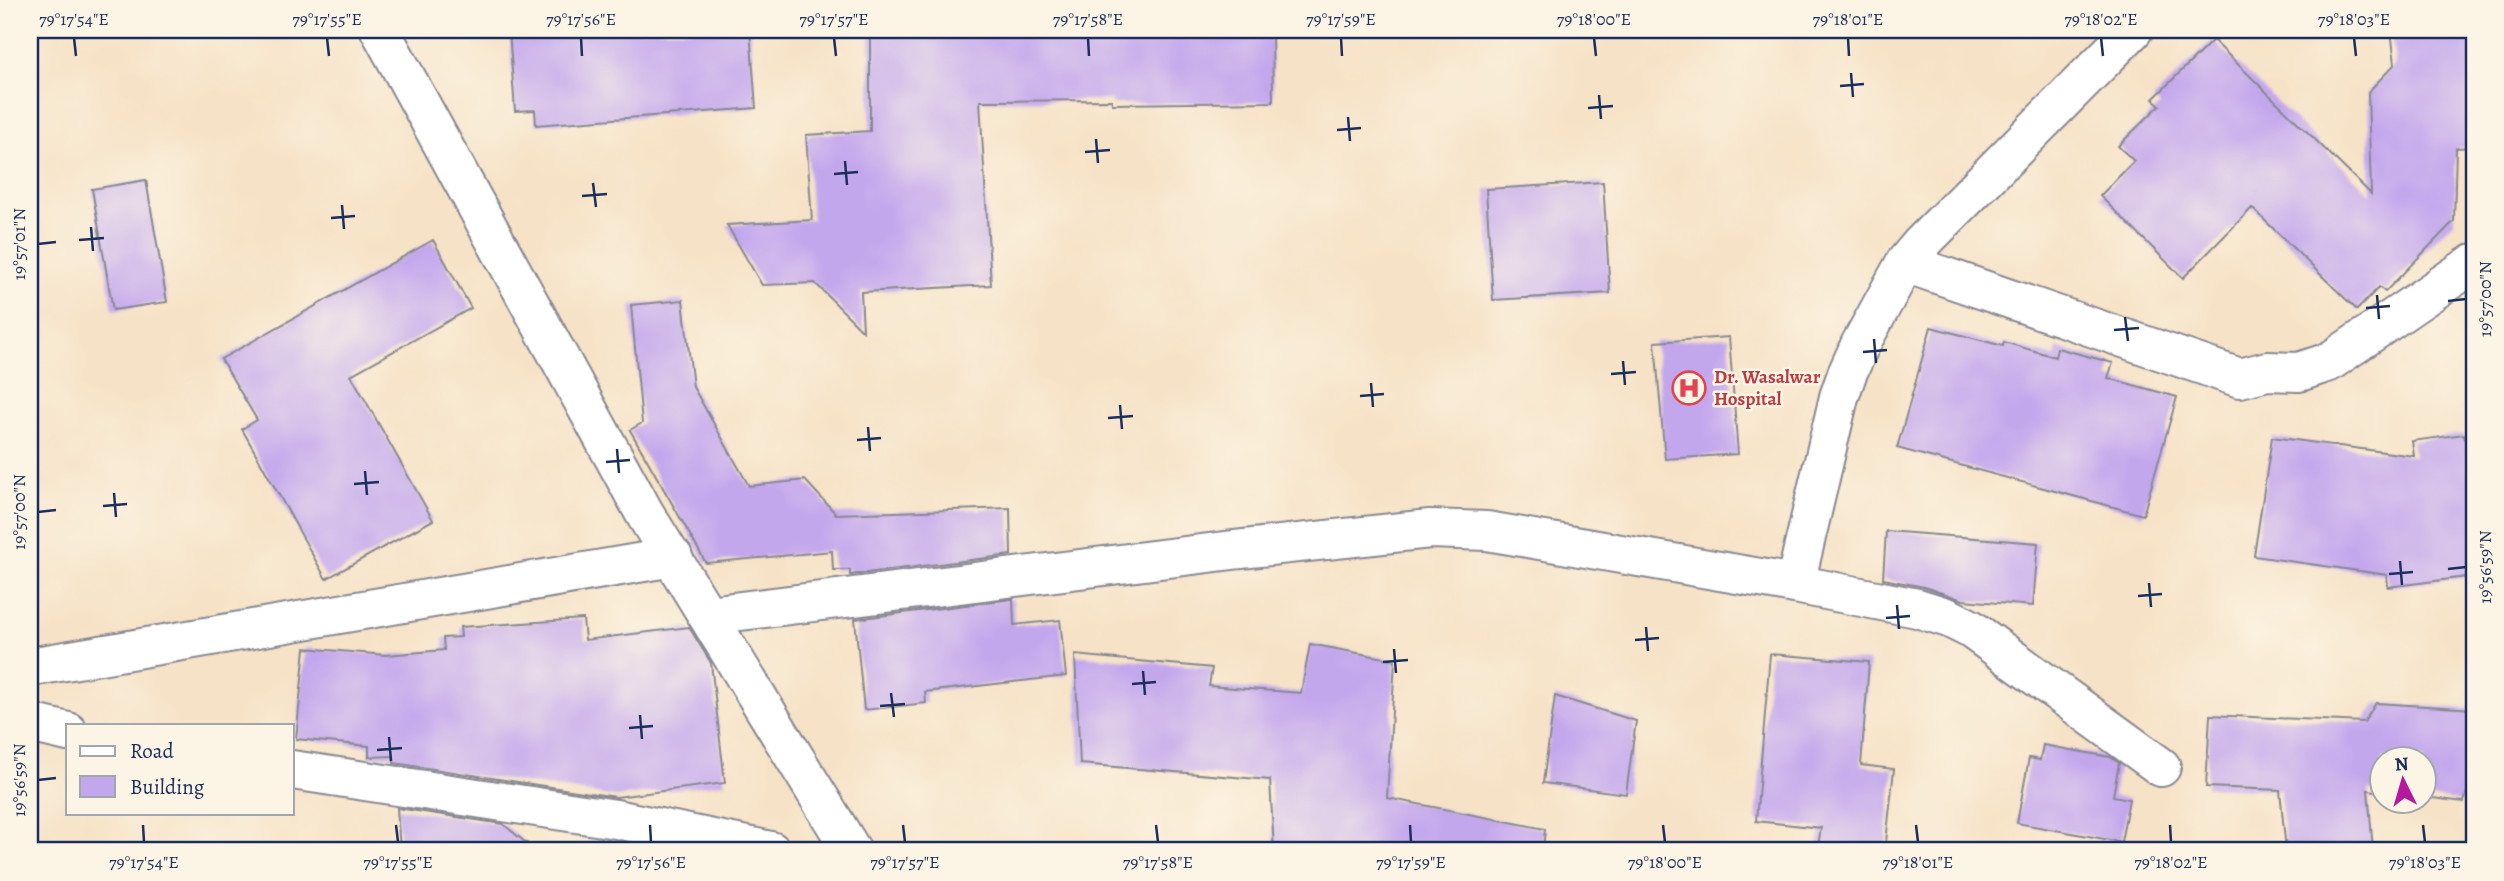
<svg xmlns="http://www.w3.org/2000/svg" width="2504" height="881" font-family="Alegreya,serif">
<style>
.building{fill:#c3a7ed}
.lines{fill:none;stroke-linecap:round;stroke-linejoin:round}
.street-casing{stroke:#888892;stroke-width:42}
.street{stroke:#fff;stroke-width:38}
.ticks{fill:none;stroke:#1b2f5e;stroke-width:2.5}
.labels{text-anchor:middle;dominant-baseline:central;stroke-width:5;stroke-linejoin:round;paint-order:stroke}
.health-label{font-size:19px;font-weight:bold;fill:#be3a42;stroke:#fcf5e5;text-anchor:start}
.neatline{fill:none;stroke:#1b2f5e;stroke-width:2.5}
.ticks-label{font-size:18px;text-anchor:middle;fill:#1b2f5e}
</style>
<rect width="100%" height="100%" fill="#fcf5e5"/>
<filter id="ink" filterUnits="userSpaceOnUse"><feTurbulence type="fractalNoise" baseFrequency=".0143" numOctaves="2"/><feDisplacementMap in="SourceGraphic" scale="14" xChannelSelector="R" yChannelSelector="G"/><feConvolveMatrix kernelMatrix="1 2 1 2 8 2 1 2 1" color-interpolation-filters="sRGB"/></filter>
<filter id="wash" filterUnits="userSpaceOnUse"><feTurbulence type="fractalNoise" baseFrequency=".00686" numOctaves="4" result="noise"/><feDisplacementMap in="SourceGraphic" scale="28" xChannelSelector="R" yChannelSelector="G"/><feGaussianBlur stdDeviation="1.57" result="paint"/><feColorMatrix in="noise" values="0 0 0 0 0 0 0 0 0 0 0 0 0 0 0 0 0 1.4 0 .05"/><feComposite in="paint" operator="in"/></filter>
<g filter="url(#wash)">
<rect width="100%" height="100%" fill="#f6e2c6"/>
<g id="blocks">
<path class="building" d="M509,30H750L756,108L536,125L535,110L515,111Z
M870,30H1272L1273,102L1112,104V100L980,101L991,285L861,292L863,331L815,283L762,285L727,225L812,220L806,135L870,131Z
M2391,30H2474V147L2456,148L2454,221L2385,292L2379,287L2357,310L2252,208L2183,278L2100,196L2134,161L2118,146L2160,105L2153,99L2213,40L2371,194L2368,92L2395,64Z
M146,180L167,302L113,310L92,189Z
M1603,182L1610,293L1493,300L1486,189Z
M433,240L471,308L351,375L433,520L326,579L242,429L257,420L221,359Z
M683,300L693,387L749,486L805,480L836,514L1010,508L1011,555L850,575V570H833L832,551L706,563L630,430L642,423L631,305Z
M1931,327L2003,346L2004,342L2055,357L2057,348L2113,363L2108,378L2177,397L2143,515L1897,448Z
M1729,337L1738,454L1665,459L1655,342Z
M2464,434L2465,440L2474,439V576L2388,587L2387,575L2254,556L2272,437L2414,456L2412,441Z
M1886,531L2038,543L2033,606L1963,600L1924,587L1883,579Z
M1013,599L1014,625L1060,620L1066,676L925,692L926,703L864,710L855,619Z
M583,619L585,640L689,627L711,663L725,783L616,797L394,763V756L369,757V746L296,739L305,648L386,655L444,650L443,638L461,637L460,627Z
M1310,644L1395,660L1387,798L1545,829L1543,851H1274L1270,780L1080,764L1075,655L1212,668L1209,686L1301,693Z
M1770,654L1869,662L1861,765L1894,769L1885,851H1817L1821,828L1756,821Z
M1555,696L1636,721L1626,794L1543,783Z
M2376,703L2474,709V769L2464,802L2424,797V759H2382V792L2368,790L2373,851H2286L2280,790L2206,787L2210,715L2364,722Z
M2043,745L2110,757L2119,763L2113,796L2129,799L2121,842L2017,823L2029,758L2040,760Z
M397,808L503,824L536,851H400Z"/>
</g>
</g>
<g filter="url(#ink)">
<use href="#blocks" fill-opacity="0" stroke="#888892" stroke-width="2"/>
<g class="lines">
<defs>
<path id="street" d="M380,30L645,514L852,851
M1905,263L2240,378L2267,371L2299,372L2329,362L2474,263
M1795,584L1839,397L1847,374L1860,345L1905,263L1921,244L2133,30
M708,615L1233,550L1430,529L1487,531L1795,584L1917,608L1949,618L1971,629L2161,767
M30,667L673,557
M30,723L68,732
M292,770L616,819L771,851"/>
</defs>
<use href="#street" class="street-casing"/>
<use href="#street" class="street"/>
</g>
</g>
<path class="ticks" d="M74,38L76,56M327,38L329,56M581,38L582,56M834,38L836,56M1088,38L1089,56M1341,38L1342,56M1594,38L1596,56M1848,38L1849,56M2101,38L2103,56M2354,38L2356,56M1851,73L1853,97M1840,86L1864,84M1599,95L1601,119M1588,108L1613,106M1348,117L1350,141M1337,130L1361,128M1096,139L1098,163M1085,152L1110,150M845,161L847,185M834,174L858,172M593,183L596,207M582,196L607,194M342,205L344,229M331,218L355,216M91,227L93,251M79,240L104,238M38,244L56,242M2377,295L2379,319M2448,301L2466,299M2366,308L2390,306M2125,317L2128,341M2114,330L2139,328M1874,339L1876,363M1863,352L1887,350M1623,361L1625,385M1611,374L1636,372M1371,383L1373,407M1360,396L1384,394M1120,405L1122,429M1108,418L1133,416M868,427L870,451M857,440L881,438M617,449L619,473M606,462L630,460M365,471L367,495M354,484L379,482M114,493L116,517M103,506L127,504M38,512L56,510M2400,561L2402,585M2448,569L2466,567M2389,574L2413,572M2149,583L2151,607M2138,596L2162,594M1897,605L1899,629M1886,618L1910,616M1646,627L1648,651M1635,640L1659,638M1394,649L1396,673M1383,662L1408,660M1143,671L1145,695M1132,684L1156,682M891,693L894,717M880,706L905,704M640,715L642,739M629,728L653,726M389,737L391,761M377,750L402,748M38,780L56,778M143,825L144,842M396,825L398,842M650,825L651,842M903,825L905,842M1156,825L1158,842M1410,825L1411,842M1663,825L1665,842M1916,825L1918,842M2170,825L2171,842M2423,825L2425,842"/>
<defs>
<symbol id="hospital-ring" viewBox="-11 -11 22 22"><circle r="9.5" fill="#fcf5e5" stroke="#e0444e" stroke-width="1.5"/><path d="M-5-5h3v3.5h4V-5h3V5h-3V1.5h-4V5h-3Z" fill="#e0444e"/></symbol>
</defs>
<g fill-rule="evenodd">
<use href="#hospital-ring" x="1670" y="369" width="38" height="38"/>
</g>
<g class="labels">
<g class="health-label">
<text x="1714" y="377">Dr. Wasalwar<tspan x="1714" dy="22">Hospital</tspan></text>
</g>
</g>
<rect width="2504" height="881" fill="none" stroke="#fcf5e5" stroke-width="77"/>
<rect x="66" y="724" width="228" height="91" fill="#fcf5e5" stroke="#a2a6af" stroke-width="2"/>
<rect x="80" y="746" width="35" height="10" fill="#ffffff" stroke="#a2a6af" stroke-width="2"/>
<text x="130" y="758" font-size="21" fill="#1b2f5e">Road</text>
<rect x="80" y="776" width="35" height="21" fill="#c3a7ed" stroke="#a2a6af" stroke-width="2"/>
<text x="130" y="794" font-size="21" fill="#1b2f5e">Building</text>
<g transform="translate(2403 780) rotate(355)"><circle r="33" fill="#fcf5e5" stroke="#a2a6af" stroke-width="2"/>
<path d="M0-5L12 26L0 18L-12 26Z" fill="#b5179e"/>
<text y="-10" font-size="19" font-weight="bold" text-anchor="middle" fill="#1b2f5e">N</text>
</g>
<rect x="38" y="38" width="2428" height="804" class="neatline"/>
<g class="ticks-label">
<text x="74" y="25">79°17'54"E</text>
<text x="327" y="25">79°17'55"E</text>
<text x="581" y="25">79°17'56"E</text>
<text x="834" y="25">79°17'57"E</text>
<text x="1088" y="25">79°17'58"E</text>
<text x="1341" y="25">79°17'59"E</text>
<text x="1594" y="25">79°18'00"E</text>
<text x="1848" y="25">79°18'01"E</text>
<text x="2101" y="25">79°18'02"E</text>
<text x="2354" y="25">79°18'03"E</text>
<text transform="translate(19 244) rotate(-90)" y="6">19°57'01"N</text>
<text transform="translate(2485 299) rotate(-90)" y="6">19°57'00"N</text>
<text transform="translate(19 512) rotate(-90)" y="6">19°57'00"N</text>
<text transform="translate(2485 567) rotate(-90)" y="6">19°56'59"N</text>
<text transform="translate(19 780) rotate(-90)" y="6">19°56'59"N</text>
<text x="144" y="868">79°17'54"E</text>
<text x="398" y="868">79°17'55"E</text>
<text x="651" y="868">79°17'56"E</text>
<text x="905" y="868">79°17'57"E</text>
<text x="1158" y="868">79°17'58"E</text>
<text x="1411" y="868">79°17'59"E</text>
<text x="1665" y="868">79°18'00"E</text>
<text x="1918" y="868">79°18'01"E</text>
<text x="2171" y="868">79°18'02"E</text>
<text x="2425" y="868">79°18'03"E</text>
</g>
</svg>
